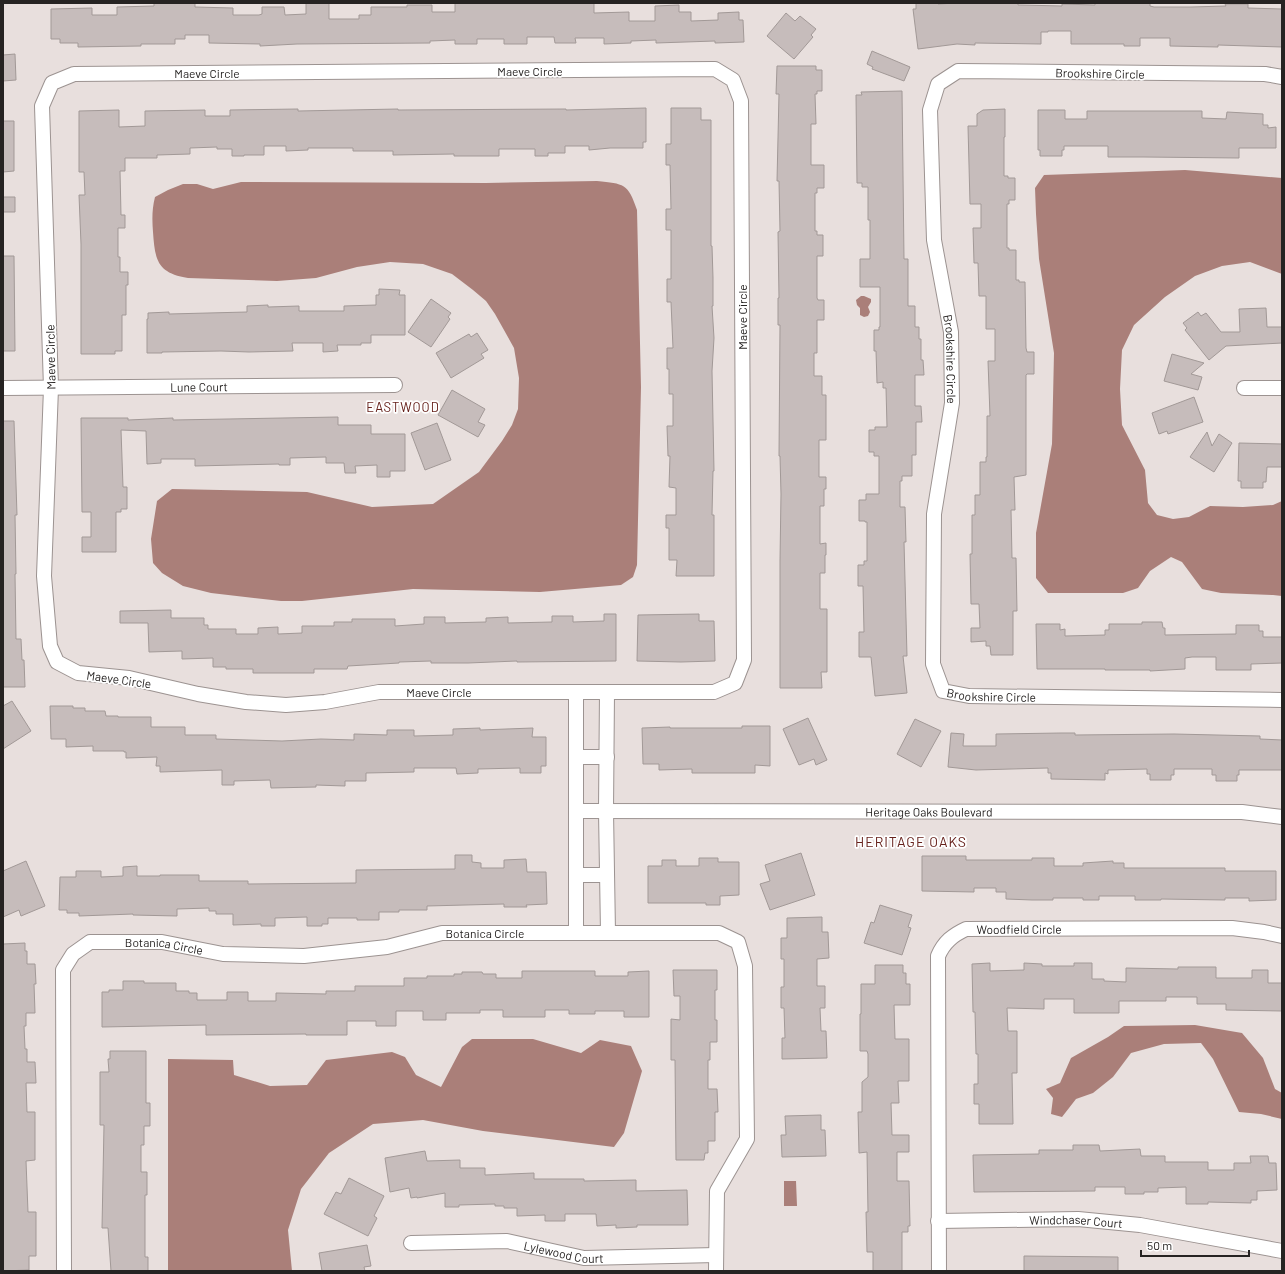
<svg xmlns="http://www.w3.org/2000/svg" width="1285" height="1274" font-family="Barlow,sans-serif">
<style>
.water{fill:#aa7f79}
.building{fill:#c6bcbb;stroke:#a29997}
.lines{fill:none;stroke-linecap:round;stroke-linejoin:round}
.street-casing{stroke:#9c9391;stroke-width:16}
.street{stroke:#fff;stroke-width:14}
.labels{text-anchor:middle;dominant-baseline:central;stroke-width:3.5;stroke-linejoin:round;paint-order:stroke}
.street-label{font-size:12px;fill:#262322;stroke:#fff}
.neighbourhood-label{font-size:13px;letter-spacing:1px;fill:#66211b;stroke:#fff}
.quarter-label{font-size:14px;letter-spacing:1px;fill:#66211b;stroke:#fff}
</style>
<rect width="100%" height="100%" fill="#e8dfdd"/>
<path class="water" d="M1185,170L1282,178V274L1250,262L1222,266L1195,276L1165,297L1134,325L1122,350L1120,389L1122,425L1145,470L1148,503L1157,515L1173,519L1189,517L1210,506L1243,507L1273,505L1282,501V596L1273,595L1221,593L1202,589L1182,562L1171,557L1150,571L1138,588L1123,593H1048L1036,578V533L1052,444L1054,353L1039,259L1036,214L1035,188L1044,175Z
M597,181C624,184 628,183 637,210L641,387L637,565L633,577L621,585L540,592L413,589L302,601H281L211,593L183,586L162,573L153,563L151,539L157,501L172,489L307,492L372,507L433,504L479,472L502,441L512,425L518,409L519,378L514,348L495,314L486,301L473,290L452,274L423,264L390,262L357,267L316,278L277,281L188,278C157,273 155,260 153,232C152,219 152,209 155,197L168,190L183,184H197L213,189L241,182L486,183Z
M861,296H864L871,299V302L868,307L870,312L868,316L864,317L860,315V308L857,305L856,300Z
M1195,1025L1242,1033L1263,1058L1275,1089L1282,1093V1119L1261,1114L1239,1112L1213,1059L1201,1043L1164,1044L1131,1053L1113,1077L1093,1093L1076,1099L1062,1117L1051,1114L1053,1098L1046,1089L1060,1083L1071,1058L1108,1037L1124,1026Z
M472,1039H533L581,1053L600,1040L631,1046L642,1071L624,1133L614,1147L483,1131L423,1120L373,1124L329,1153L301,1189L288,1230L292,1271H168V1059L233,1060L234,1075L270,1086L307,1085L326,1060L392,1052L405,1057L416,1075L441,1087L462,1047Z
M784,1181H796L797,1206H784Z"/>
<path class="building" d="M154,3H195V7L233,8V15H259L262,14V7H284L285,15L306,14V3H329V19H359V15H371V7H407V5H432V12H455V3H594V13L629,12V21H655V6L679,5V12H691V21L718,20V13L739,12V20H743L744,42L715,43V41L656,43V40L631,41V43L604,44V38H575L576,43H555L554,37H527V44H504V39H477V44H455V40L430,41V43L297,44L260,46V44L209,43V35H185V39H175V44H141V46L78,47V43H60V39H51V9L92,8V15H117V7L154,6Z
M916,3H938V4L957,3H1018V5H1021L1062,6V4L1095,5V3H1150V6L1154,7H1191L1226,6L1225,4H1248V8L1282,9V47L1218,45V47L1170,46V38H1140V46H1124V44H1071V31H1048V32H1041V44L975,43V45L957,44L918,49L913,9H916Z
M786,13L795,21L800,16L816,29L811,35L813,37L794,59L767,36Z
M872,51L910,67L904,81L872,69L873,67L867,64Z
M15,54L16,80L3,81V55Z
M777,66H816V70H822V91H817V94H815L816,124H811V165H824V188H817V193H815V231H817V235H823V256H817V298L818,300H824V320H817V353H814V376H822V395H826V440H819V477H826V489H824V506H820V544L826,543V555H825V573H820V609H827V672H821L822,688H780V561L781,494L780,456H779L780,325H778V298H779L778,232L780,231L779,181H777L779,94H776Z
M902,91L904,259H908V306H915V327H919V339H921V360H923L924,375H915V406H921L922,422H916V455H912V476H902V481H900V507H905L906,542H904L907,656H903L907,693L875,696L871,657H859V632H864L863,586H858V565H864V561H867V522H865V521H859V500H866V494H879V456H874V452H869V430H875V427H887L886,388H883V382L877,383L876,351H874V330H879V327H880V287H860V259H870V220H868V187H862V183H857L856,95H862L861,92Z
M646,108V142H643V148H610L589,150V146H565V153H548V156H535V149H499V156H454V154L393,155V151H353V148H308V150L286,151V146H264V155H244V156H232V149H217V147L190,148V154L157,155V158H125V171H120L121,215H125V228H118V257H120V272H128V285H126V315H122V351H115V354H81V244L79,195H85L84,172H79V111L119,110V127L145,126V111L205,110V116H230V110L298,109V111L398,109V110L566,109V110Z
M671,108H701V120H711V246H712L713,278V306H712L714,338L712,371L714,471H713L712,515H714V576H676L677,560H669V528H666V515H676V488L669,487L670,456H668L667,426H673V394H669V369H667V348H673L671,302H667V279H671V230H666V209H671L670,165H666V144H671Z
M1005,109V137H1004V176H1008V178H1015V200H1009V204H1007V248H1009V250H1016V280H1019V282H1025L1026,348L1027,352H1034V374H1027L1026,375V475L1014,477L1015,510H1011L1012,558H1016L1017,611H1013V655H991L990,646H986V641L971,642V628H980L979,604H971L970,554H972V515H975V495H980V462H986V457H987V416H990L988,361H995V329H986V296H979L978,263H974L973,228H981V204H970L968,126H977V114L983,110Z
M1038,110H1065V119H1087V111H1202V118L1226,119L1227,112L1263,114V125H1268V128L1276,127V148H1239V158L1144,157H1108V146H1064V150H1062V156H1040V150H1038Z
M3,121H14V171L3,172Z
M3,197H15V212H3Z
M3,256H14L15,351H3Z
M379,289L400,290L399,295H405V335H371V343H361V345H337L338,351L323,352V343H292L293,351L249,352L221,351L162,352V353H147V319H148V313L169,312V314L247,312V306L268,305V307L299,306V311H344V306L376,305V295H379Z
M431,299L451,313L448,317L450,319L431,347L408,332Z
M1266,308L1267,327H1282V343L1226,346L1209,360L1185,330L1187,328L1183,323L1198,312L1201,316L1206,313L1221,332H1240L1239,309Z
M477,333L488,350L481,354L484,358L451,378L436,353L469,334L471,337Z
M1172,354L1204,363L1191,374L1202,377L1198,390L1164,381Z
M452,390L485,409L478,422L485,425L478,437L438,415Z
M1194,397L1203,422L1168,434L1167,431L1159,434L1152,413Z
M338,417V425H371V434H405V471H390V477H377V465L355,466L356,473H345L344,463H326V457L290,458V465H279V464L195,466V459H161V463L147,464L146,431L121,430L123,487H127V509H121V512H116V552H82V537H91V512H82L81,418H128V420L173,418V420Z
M3,421H14L17,515H15L16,574H15L16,639H21L22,660H24L25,687H3Z
M437,423L451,460L425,470L411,433Z
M1207,432L1212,446L1219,434L1232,443L1214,472L1190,457Z
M1239,443L1282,444V467H1267L1266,482H1263V488H1241V481H1238Z
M171,610V618H204V625H208V629H236V634H258V628L278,627V634L302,633V626H334V622H352V619H395V626L424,624V617H445V623L486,622V618L508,617V623L552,622V616H573V622L604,621V614H616V661L517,662V661L468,663H431V661L399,662V663L348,666L347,669H314V673H253V669H226V667H213V658L182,659V651L149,652L148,623H120V611Z
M699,614V621H714L715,661L681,662L637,661L638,615Z
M1142,622H1162L1163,628H1165V635L1236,634V625H1259V631H1263V637H1282V663L1251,664V670H1216V657H1192L1185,658V669L1150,671V670H1105V669H1037L1036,624H1060V630L1065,629V636L1105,635V630H1109V624H1142Z
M12,701L31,731L3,749V706Z
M50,706H73V708H85V711H105L106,716H118V717H151V727H185V735H216V739L282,741L321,739L354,740V734L387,735V730H414V736L453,735V729L480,728V730L533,728L532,737H546V766H541V773H520V768L478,769V773L457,774L456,768H414V772L366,773V781H345V786L316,785V787L271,788L270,780L234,781V785H222V770L160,772V766H156L157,757L126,758V752H124V751H93V746L66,747V739H51Z
M808,718L827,760L816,765L814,759L799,765L783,729Z
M915,719L941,731L921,767L897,754Z
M742,726H770V766L755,765V773H692V769L659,770V764H643L642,728L670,727V728H742Z
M951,733L964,734L963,746H996V734L1061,733H1075V735L1174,734L1260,736V739L1282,740V770H1239V775H1237V781H1216V775H1212V769H1174V775H1171V780H1150V774H1147V769L1108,770V774L1105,773V780L1051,779V773H1048V768L976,770L948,767Z
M801,853L815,895L770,910L760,884L770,881L765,865Z
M455,855H472V862L481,863V868H504V860L526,859L527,872H546L547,904L526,905L527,907H504V904L427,906V910H399V912H379V920H357V918H328V924H322V926H307V917L275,918V926H261V924L233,925V914H216V911H209V908L177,909V916L133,915V914L79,916V913H67V910H59L60,877H76V871H101V877L123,876V867L137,866V876H160V875H199V881H248V884L356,883V870L455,869Z
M922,856H966V860H1032V858H1054V866H1083V863L1113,861V863H1124V868H1225V871H1276V900L1249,901V898H1225V900L1161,899V900H1135V896H1099V900H1083V898H1053V900H1032L1006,899V892H996V888H974V892L922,891Z
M699,858H718V862H739V895L720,896V905H706V903H648V866H662V860H676V866H699Z
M26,861L45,906L21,916L19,910L3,917V871Z
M880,905L912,915L908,927L911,928L902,955L864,943L871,922L874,923Z
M822,917V932H828L829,958L817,959V986H825V1008H820L821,1031H826L827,1058L782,1059V1038H785L784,1008H781V987H784V959H781V938H787V918Z
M25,943V951H27V964H35L36,984H34L35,1013H26V1026H24L25,1049H27V1062H35L36,1083H26L27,1112H35V1160L26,1161L28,1212H36V1256H29V1270L3,1271V944Z
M990,963V971L1024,970V963L1042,964V966H1074V963H1092V979H1104V981L1126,982V968L1178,969V967H1216V978H1252V970H1268V983H1282V1011L1226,1010V1004H1197V997H1166V1001H1119V1013H1074V999H1044V1009L1007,1008L1008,1031H1017V1073H1012L1013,1124H979V1104H974V1084H978V1054H976L975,1012H973L972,964Z
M875,965H903V973H906V984H910V1005H894L895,1039H909V1081H898L899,1103H891L892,1135H909V1152H897V1181H909L910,1226H908V1232H902V1271H873V1252H867L866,1212H868L867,1152L859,1153L858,1112H862V1082L868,1077V1054L867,1051H860V1014H861V984H875Z
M673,970H717V990H715V1020H717V1042H710V1060H708V1089H717L718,1112H715V1141H708V1153H705L704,1160H676L675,1060H671V1019L680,1020V996H674Z
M522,971H595V976H628V972L649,971V1017H624V1011H595V1014H569V1010H545V1017H503V1010H480V1013H446V1020H423V1011H396V1026H376V1021H347V1035H306V1034L206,1035V1025L102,1027V992H109V990H123V981H144V983H176V991H189V993H197V1000H227V992H248V1001H276V993L326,994V991H355V986H404V978H427V976H454V974H462V972H482L483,974H496V978H522Z
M110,1051H146V1103H150V1126H144V1145H141V1172H147V1195H145V1257H148V1271H111L108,1228H102L104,1125H100V1072H109L108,1059H110Z
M821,1115V1130H825L826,1156L782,1157L781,1135H786L785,1116Z
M1073,1145H1099L1100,1151L1140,1149L1141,1156H1165V1162H1208V1170H1234V1163H1251L1250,1156H1268L1269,1163H1276L1277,1190L1257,1191V1200H1251V1203L1208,1202V1204H1186V1187L1158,1188V1192H1144V1194H1125V1187H1095V1191L974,1192L973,1155L1039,1154V1150H1073Z
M425,1151L427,1161L460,1160V1168H485V1175L534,1173V1179H584V1181L636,1180V1191L687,1190L688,1225H637V1227L616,1228V1225L597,1226L596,1214H565V1221H545V1215L517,1216V1208H504V1206H495V1204L459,1205V1207H445V1193L417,1198V1197L411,1198L409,1188L390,1192L385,1158Z
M349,1178L384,1196L374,1216L377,1218L368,1236L324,1214L336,1192L341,1194Z
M367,1245L371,1266L364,1267L365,1271H322L319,1253Z
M1024,1256L1118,1257V1271H1024Z"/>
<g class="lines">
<defs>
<g id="street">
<path d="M715,69L733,80L741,101L744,660L735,683L714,692H379L325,702L286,705L246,702L198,694L129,678L78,673L57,662L50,646L44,576L51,388L42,106L52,83L74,74Z"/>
<path id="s1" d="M1282,77L1265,74L958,71L938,84L930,110L934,240L951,332L952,403L934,514L933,664L943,691L969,696L1282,700"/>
<path id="s2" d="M3,388L395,385"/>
<path d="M1244,388H1282"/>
<path d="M607,692L606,811L608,933"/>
<path d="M576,693V933"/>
<path d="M576,757H607"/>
<path id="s3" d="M576,811L1242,812L1282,817"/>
<path d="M576,875H607"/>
<path id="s4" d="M938,1221L1078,1219L1140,1225L1282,1251"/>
<path id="s5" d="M411,1243L507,1241L584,1258L716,1255"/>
<path id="s6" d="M64,1271L63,970L73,954L90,942H162L223,954L304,956L387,947L442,933H719L738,942L745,966L747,1139L717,1191L716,1271"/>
<path id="s7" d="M939,1271L938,956C944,942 953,935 966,929L1232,928L1264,932L1282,936"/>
</g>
</defs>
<use href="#street" class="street-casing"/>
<use href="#street" class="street"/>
</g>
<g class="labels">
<g class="street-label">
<text x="530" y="71">Maeve Circle</text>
<text x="207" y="73">Maeve Circle</text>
<text transform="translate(1100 73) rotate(1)">Brookshire Circle</text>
<text transform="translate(742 317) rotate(-90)">Maeve Circle</text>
<text transform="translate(50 357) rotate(-91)">Maeve Circle</text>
<text stroke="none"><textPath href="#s1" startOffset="626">Brookshire Circle</textPath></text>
<text stroke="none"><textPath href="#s2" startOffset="196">Lune Court</textPath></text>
<text transform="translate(119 679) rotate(8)">Maeve Circle</text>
<text x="439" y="692">Maeve Circle</text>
<text stroke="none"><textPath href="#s1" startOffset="1010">Brookshire Circle</textPath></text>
<text stroke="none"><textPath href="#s3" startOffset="353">Heritage Oaks Boulevard</textPath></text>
<text stroke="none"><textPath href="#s7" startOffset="408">Woodfield Circle</textPath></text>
<text stroke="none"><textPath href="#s6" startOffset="739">Botanica Circle</textPath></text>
<text stroke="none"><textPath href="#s6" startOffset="415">Botanica Circle</textPath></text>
<text stroke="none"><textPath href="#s4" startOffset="138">Windchaser Court</textPath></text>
<text stroke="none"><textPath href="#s5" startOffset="154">Lylewood Court</textPath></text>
</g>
<g class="neighbourhood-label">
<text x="403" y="407">EASTWOOD</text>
</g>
<g class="quarter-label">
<text x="911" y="841">HERITAGE OAKS</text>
</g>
</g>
<rect width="1285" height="1274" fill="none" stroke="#262322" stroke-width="8"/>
<path d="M1141 1250v6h108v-6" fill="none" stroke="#262322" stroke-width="2"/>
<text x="1147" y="1250" font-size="12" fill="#262322" stroke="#ffffff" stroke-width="3" paint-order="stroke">50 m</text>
</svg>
